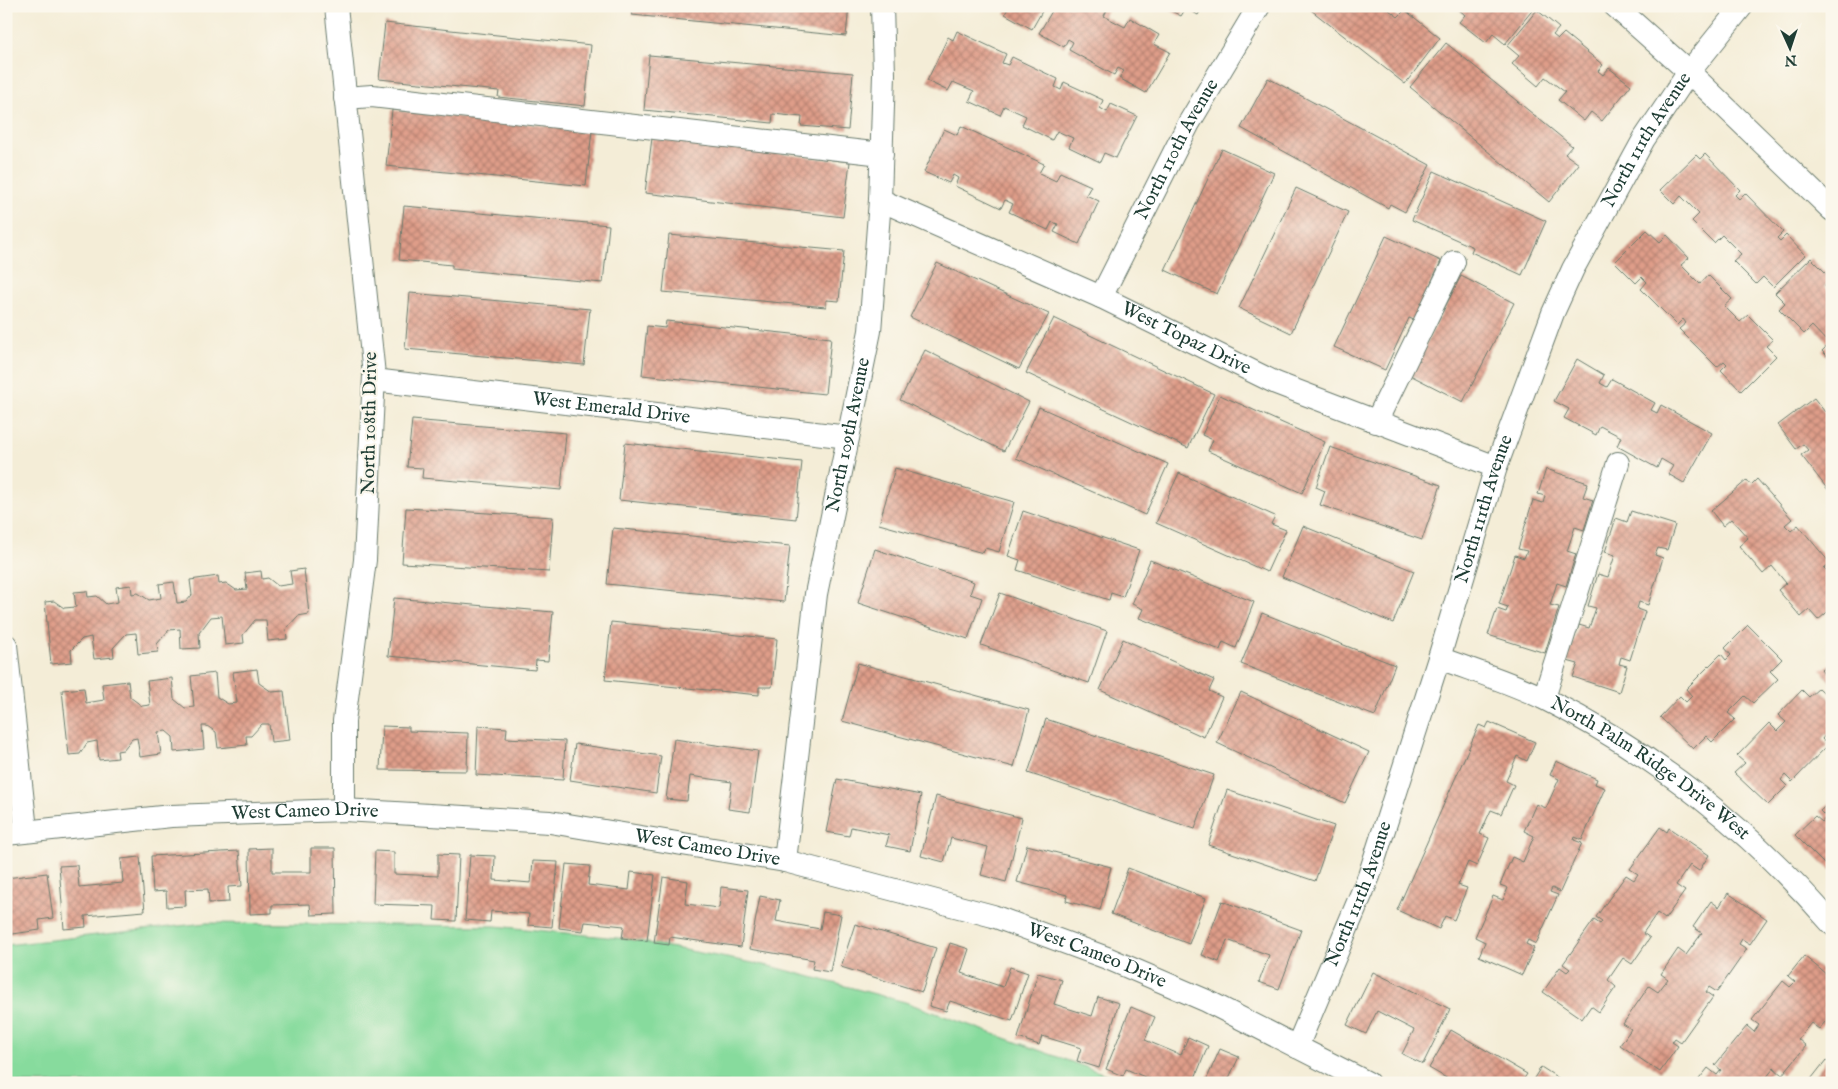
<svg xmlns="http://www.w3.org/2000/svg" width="1838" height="1089" font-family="'IM FELL English',serif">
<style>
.grass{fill:#87db9d;stroke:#538c68}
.building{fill:url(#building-cross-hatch)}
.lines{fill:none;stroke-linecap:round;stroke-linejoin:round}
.minor-casing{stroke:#6a7b6d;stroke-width:24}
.minor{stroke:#fff;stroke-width:22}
.labels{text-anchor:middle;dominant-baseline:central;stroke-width:4.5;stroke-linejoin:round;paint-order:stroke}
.street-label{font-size:19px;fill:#1f3d34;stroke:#fbf7ec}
</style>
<defs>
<pattern id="building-cross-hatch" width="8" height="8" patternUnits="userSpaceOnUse" patternTransform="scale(1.25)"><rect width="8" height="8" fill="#df9d89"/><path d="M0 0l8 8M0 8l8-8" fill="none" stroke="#b48171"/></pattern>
</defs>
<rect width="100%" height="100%" fill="#fbf7ec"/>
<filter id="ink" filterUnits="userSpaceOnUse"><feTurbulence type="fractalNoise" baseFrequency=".02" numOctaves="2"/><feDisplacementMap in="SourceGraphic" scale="10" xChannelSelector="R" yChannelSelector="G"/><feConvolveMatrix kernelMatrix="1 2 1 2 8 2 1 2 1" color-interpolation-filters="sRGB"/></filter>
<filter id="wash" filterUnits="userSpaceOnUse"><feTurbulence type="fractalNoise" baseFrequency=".0096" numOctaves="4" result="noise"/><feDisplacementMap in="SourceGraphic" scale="20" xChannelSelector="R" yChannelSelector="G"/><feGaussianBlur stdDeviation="1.12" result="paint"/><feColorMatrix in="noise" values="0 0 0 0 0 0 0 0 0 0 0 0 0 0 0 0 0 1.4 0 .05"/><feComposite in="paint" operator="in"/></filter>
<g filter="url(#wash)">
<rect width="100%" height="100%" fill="#f4edd7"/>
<path class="grass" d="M206,923L495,926L627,939L774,967L905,1002L1130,1083H6V945Z"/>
<g id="blocks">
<path class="building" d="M633,6H849L846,36L632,15Z
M1009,6H1045L1032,29L1005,14Z
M1055,6H1109L1104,16L1125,27L1130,18L1159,35L1154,44L1170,52L1146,93L1119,78L1124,71L1118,68L1114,75L1069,50L1073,42L1068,39L1064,47L1039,33Z
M1162,6H1203L1198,15L1186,8L1181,16Z
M1314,6H1384L1398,17L1405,10L1440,38L1405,84L1311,10Z
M1455,6H1534L1535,7L1505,44L1493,34L1486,43L1459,22L1465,15Z
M1537,10L1559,28L1553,35L1558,39L1564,33L1603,65L1598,71L1603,75L1609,68L1631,85L1602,121L1591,112L1584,121L1558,100L1565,92L1545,77L1538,86L1512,64L1519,56L1507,46Z
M385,23L591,45L585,106L498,97L499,91L379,79Z
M957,31L1006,54L1002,63L1008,65L1012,57L1058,79L1055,87L1061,90L1064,82L1103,100L1100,108L1107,112L1111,104L1137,116L1116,158L1104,153L1100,162L1069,147L1073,138L1057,131L1052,140L1022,125L1026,116L1004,106L1000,115L969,101L974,91L953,82L948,91L927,81L948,37L953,40Z
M1446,43L1572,146L1565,154L1579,164L1549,202L1410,87Z
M649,55L853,73L848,130L801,126L802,117L773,114L772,123L644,110Z
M1268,78L1430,165L1405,212L1390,204L1388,208L1241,128Z
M392,110L592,130L586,186L386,166Z
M961,126L1044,164L1039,173L1056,181L1060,172L1091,186L1086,195L1099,201L1079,244L1054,232L1058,224L1052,222L1048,230L1009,212L1013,204L1005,200L1001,208L955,186L958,178L953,175L949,183L924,172L944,129L957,135Z
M652,138L850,162L843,217L645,193Z
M1222,149L1274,173L1217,294L1165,270Z
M1705,154L1740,190L1735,195L1739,199L1745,193L1783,232L1777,238L1780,241L1786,235L1805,255L1773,287L1763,277L1756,284L1733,261L1741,254L1722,235L1714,243L1692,221L1699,214L1681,196L1674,204L1660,190L1696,155L1700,159Z
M1434,171L1546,221L1522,275L1471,252L1473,247L1412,220Z
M1296,188L1348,212L1291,333L1239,308Z
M404,206L609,225L603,283L452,269V265L399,260Z
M1647,230L1660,242L1667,235L1689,258L1681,265L1700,284L1708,275L1732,299L1724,306L1740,322L1748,315L1773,340L1766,346L1776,356L1741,391L1721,370L1727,364L1724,361L1717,367L1679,329L1686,323L1683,319L1677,325L1641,289L1647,282L1642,277L1636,283L1615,262Z
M669,235L844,251L839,301L826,300V307L663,292Z
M1386,236L1441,261L1414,320L1409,318L1385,370L1334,347Z
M1811,258L1832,279L1825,286L1829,291L1832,288V361L1822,351L1829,344L1812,326L1804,334L1779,309L1785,303L1775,293Z
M937,263L1049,314L1019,369L910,317Z
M1461,276L1514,303L1463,402L1410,375Z
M410,293L590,309L584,365L405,349Z
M1054,318L1214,394L1188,448L1026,373Z
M666,321L831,338L825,394L642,375L647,326L665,328Z
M925,350L1029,402L1004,451L900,400Z
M1577,359L1604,375L1600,383L1607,387L1612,379L1655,403L1651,410L1657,413L1661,405L1712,433L1684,483L1668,474L1673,466L1661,459L1657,468L1617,446L1621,437L1600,426L1596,435L1564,418L1569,409L1554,401Z
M1220,395L1325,442L1302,493L1208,451L1213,440L1202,435Z
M1814,398L1825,412L1832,406V495L1801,455L1808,450L1803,444L1796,449L1778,425Z
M1039,407L1168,464L1145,515L1016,458Z
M412,420L566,433L561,490L422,478L423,468L407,467Z
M625,443L802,462L796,519L619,500Z
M1330,447L1441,485L1422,540L1320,505L1325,491L1316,487Z
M895,468L1014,502L999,552L985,548L983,553L879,524Z
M1546,469L1588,483L1583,497L1593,500L1584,530L1575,527L1567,551L1576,554L1566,586L1557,583L1550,605L1559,607L1545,653L1488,635L1497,609L1506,612L1508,607L1499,604L1515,555L1524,558L1527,551L1518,549L1533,500L1543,503L1545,496L1538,494Z
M1179,473L1275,516L1271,524L1286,530L1267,572L1156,523Z
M1757,479L1792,519L1785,525L1791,531L1798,525L1830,563L1824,568L1829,573L1832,571V608L1818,620L1809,610L1801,617L1778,590L1786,583L1772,566L1763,574L1739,546L1748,538L1731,519L1723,526L1711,511L1747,480L1751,485Z
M406,508L553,517L549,572L402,563Z
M1023,511L1139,550L1123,597L1111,593L1109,600L1017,570L1020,560L1008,556Z
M1631,511L1675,525L1667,550L1658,548L1655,555L1663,558L1648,605L1639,602L1637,609L1645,612L1630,660L1621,657L1619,664L1627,666L1619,692L1573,677L1578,664L1567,661L1579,625L1589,628L1596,608L1588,606L1598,574L1608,577L1615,555L1605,552L1616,518L1627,522Z
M1303,526L1414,571L1393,623L1282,577Z
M613,528L790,546L784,602L607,584Z
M875,549L974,582L970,594L982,598L968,639L858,603Z
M1150,560L1254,602L1236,648L1223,642L1220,650L1139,618L1143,609L1132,604Z
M304,569L309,614L298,616L286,629L287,639L268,641L266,620H255L243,635L244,643L225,645L222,616L211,617L199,633L200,648L181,649L180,629L169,630L157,644L158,652L138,654L136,633L126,634L113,648L114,657L94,659L91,637L82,639L71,650L72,662L51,664L45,602L54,601L64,608L76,607L74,592L87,591L88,597L97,596L106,604L118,602L116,587L131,585L132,594L138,593L149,600L161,598L159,584L174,582L177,603L186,602L192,595L190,580L218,576L219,584L226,583L236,590L247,589L245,573L261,571L262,579L268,578L278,586L292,584L290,571Z
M1000,593L1107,631L1089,683L981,645Z
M394,598L553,612L548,661L536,660L535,670L388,656Z
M1262,613L1395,665L1375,716L1241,664Z
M611,622L777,639L772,687H759V695L605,680Z
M1748,625L1782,659L1770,671L1778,679L1753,703L1745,696L1728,713L1735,719L1712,742L1706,736L1693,749L1660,717L1680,696L1686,702L1692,696L1686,689L1721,654L1726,660L1731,655L1725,648Z
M1123,639L1214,680L1209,691L1222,697L1204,737L1100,690Z
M858,663L1029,710L1014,767L842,721Z
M1832,663V684L1821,670Z
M257,669L259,683L272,692L284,691L290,740L271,742L269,724H262L251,736H246L247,745L218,748L216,732L207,726H202L204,749L174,752L173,737L166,731L158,732L161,754L140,757L137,738L132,739L123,750L117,751L118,758L99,760L97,741L87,743L80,754L69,755L62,690L84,688L86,703L104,700L102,684L128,681L130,697L142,706L150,705L147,681L172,678L174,699L185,708L194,707L191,676L215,673L217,697L228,704L237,703L233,672Z
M1819,688L1832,700V739L1826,734L1822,739L1828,745L1792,782L1785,775L1781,780L1787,786L1768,805L1734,773L1745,763L1737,756L1769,723L1777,731L1786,722L1778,715L1802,690L1809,697Z
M1241,692L1369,752L1345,803L1217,743Z
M1046,719L1214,775L1195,829L1028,773Z
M1489,722L1535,742L1527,761L1517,756L1506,781L1514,785L1501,814L1491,810L1480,834L1489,838L1477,866L1468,862L1458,885L1467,888L1454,920L1445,916L1439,929L1397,910L1479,725L1486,728Z
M382,726L409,727V731L468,733L467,771L380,770Z
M478,726L507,728L506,738L565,741L563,780L476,775Z
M674,739L758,751L750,812L728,809L732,782L690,776L687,801L666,799Z
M575,744L661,756L656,793L570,780Z
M1556,761L1597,779L1595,784L1605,788L1582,840L1575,837L1574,840L1582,843L1560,892L1552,888L1550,892L1558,895L1536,944L1528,940L1526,944L1534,948L1522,975L1479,956L1485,942L1475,937L1493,896L1503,900L1508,888L1500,885L1512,857L1523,862L1534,836L1524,831L1536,804L1546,808L1559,779L1550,775Z
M837,779L921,795L910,851L886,846L889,835L851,827L849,836L826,832Z
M1227,790L1334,826L1315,881L1208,845Z
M936,796L1022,818L1006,882L981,875L988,847L951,838L944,862L921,856Z
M1832,800V868L1830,870L1795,835L1815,816L1822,822L1826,817L1820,811Z
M1660,827L1667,832L1669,828L1709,855L1699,871L1690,865L1676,885L1685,891L1665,919L1657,913L1643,933L1650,938L1632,964L1623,958L1608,980L1616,987L1599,1012L1591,1006L1582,1019L1543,992L1560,967L1567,972L1570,969L1563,964L1594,920L1600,924L1602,921L1596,917L1626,875L1634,880L1638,874L1630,869Z
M1027,845L1111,867L1100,910L1066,901L1067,895L1017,882Z
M272,848V872H311V848H335L336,914L311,915L310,904L272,905V913L250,914L249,849Z
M239,851L242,886L228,887L229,902L209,903L208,889L185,890L186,906L167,907L166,891L153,892L151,856Z
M375,851L394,852V874L438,876V854L459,855L456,921L434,920L435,906L373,904Z
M470,855L495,856L494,880L531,883L533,861L558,862L552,927L528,925L529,914L491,911L490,922L465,920Z
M140,857L145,911L85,916L86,927L64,929L59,866L77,865L79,887L123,883L121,859Z
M566,864L590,866L588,885L629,890L631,872L655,875L647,941L622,938L624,926L585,922L583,931L559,928Z
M1128,868L1206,898L1189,944L1111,914Z
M47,873L53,918L39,920L40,930L6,935V878Z
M663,877L688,881L685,904L719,908L721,887L748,890L741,947L670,937L669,945L654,943Z
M1728,893L1767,919L1750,944L1742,939L1739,944L1747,949L1717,992L1709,987L1706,992L1713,997L1681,1042L1675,1038L1672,1042L1678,1046L1660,1072L1620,1045L1631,1029L1623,1024L1649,986L1658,992L1668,979L1661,974L1678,949L1686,955L1702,933L1693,927L1711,901L1719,907Z
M760,896L780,900L776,921L820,929L823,912L841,915L830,972L812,969L814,960L750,949Z
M1222,901L1301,930L1279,989L1259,982L1269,955L1227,940L1219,962L1202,955Z
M855,924L936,948L922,992L841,967Z
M950,943L969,949L961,973L1003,987L1010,967L1028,973L1012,1021L950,1001L946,1011L929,1006Z
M1804,956L1832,979V1014L1819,1029L1811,1023L1798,1039L1806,1046L1782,1075L1774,1068L1762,1083H1696L1708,1068L1717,1075L1721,1070L1715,1065L1747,1026L1754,1032L1759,1025L1752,1020L1783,981L1790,987L1795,982L1788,976Z
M1373,972L1450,1009L1423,1064L1402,1054L1414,1030L1377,1011L1366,1034L1347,1025Z
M1038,973L1062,980L1054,1004L1092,1016L1098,997L1119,1003L1099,1068L1077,1061L1081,1048L1042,1036L1039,1045L1018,1038Z
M1131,1007L1155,1017L1145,1040L1181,1055L1188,1037L1208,1046L1193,1083H1159L1126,1069L1123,1076L1106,1069Z
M1451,1030L1527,1074L1521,1083H1455L1429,1068Z
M1220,1049L1239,1057L1228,1080L1235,1083H1205Z
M1826,1060L1832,1065V1083H1808Z
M1541,1067L1566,1083H1531Z"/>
</g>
</g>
<g filter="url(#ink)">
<use href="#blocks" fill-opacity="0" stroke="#6a7b6d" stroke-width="1"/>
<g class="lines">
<defs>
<g id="minor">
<path d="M336,6L374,375L365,560L344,721V810"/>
<path d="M1615,6L1689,72L1832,210"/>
<path d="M345,98L372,96L882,154"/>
<path id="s1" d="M880,200L1101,297L1276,383L1496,467"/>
<path id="s2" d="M1101,297L1189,123L1259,6"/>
<path id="s3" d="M374,380L848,437"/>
<path d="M1376,422L1454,262"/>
<path d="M6,645L26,830"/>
<path id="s4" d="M1439,658C1474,671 1511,682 1545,699C1654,753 1753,832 1832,924"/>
<path d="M1544,698L1618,463"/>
<path id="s5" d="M6,834L171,816L344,810L550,822L785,861L993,916L1107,958L1207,1001L1368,1083"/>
<path id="s6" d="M785,861L816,594L870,331L880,200L884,74L882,6"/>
<path id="s7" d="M1297,1047L1369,876L1439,658L1496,467L1553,313L1573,269L1644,139L1689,72L1742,6"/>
</g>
</defs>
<use href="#minor" class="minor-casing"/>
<use href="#minor" class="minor"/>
</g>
</g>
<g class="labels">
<g class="street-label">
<text stroke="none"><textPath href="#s7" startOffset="975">North 111th Avenue</textPath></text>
<text stroke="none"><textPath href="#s2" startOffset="166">North 110th Avenue</textPath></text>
<text stroke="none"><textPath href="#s1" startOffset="336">West Topaz Drive</textPath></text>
<text stroke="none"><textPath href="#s3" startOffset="239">West Emerald Drive</textPath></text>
<text transform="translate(370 423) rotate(-89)">North 108th Drive</text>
<text stroke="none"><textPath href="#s6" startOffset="431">North 109th Avenue</textPath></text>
<text stroke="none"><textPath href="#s7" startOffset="570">North 111th Avenue</textPath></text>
<text stroke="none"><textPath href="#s4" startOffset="240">North Palm Ridge Drive West</textPath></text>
<text stroke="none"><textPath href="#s5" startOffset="300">West Cameo Drive</textPath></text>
<text stroke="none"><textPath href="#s5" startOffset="705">West Cameo Drive</textPath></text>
<text stroke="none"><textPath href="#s7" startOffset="165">North 111th Avenue</textPath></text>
<text stroke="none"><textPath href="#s5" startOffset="1110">West Cameo Drive</textPath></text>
</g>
</g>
<rect width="1838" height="1089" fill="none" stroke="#fbf7ec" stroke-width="25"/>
<g transform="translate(1790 48) rotate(177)" stroke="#fbf7ec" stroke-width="4" paint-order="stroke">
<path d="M0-4L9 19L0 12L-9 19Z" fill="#1f3d34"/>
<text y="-8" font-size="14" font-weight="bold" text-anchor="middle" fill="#1f3d34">N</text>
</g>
</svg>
